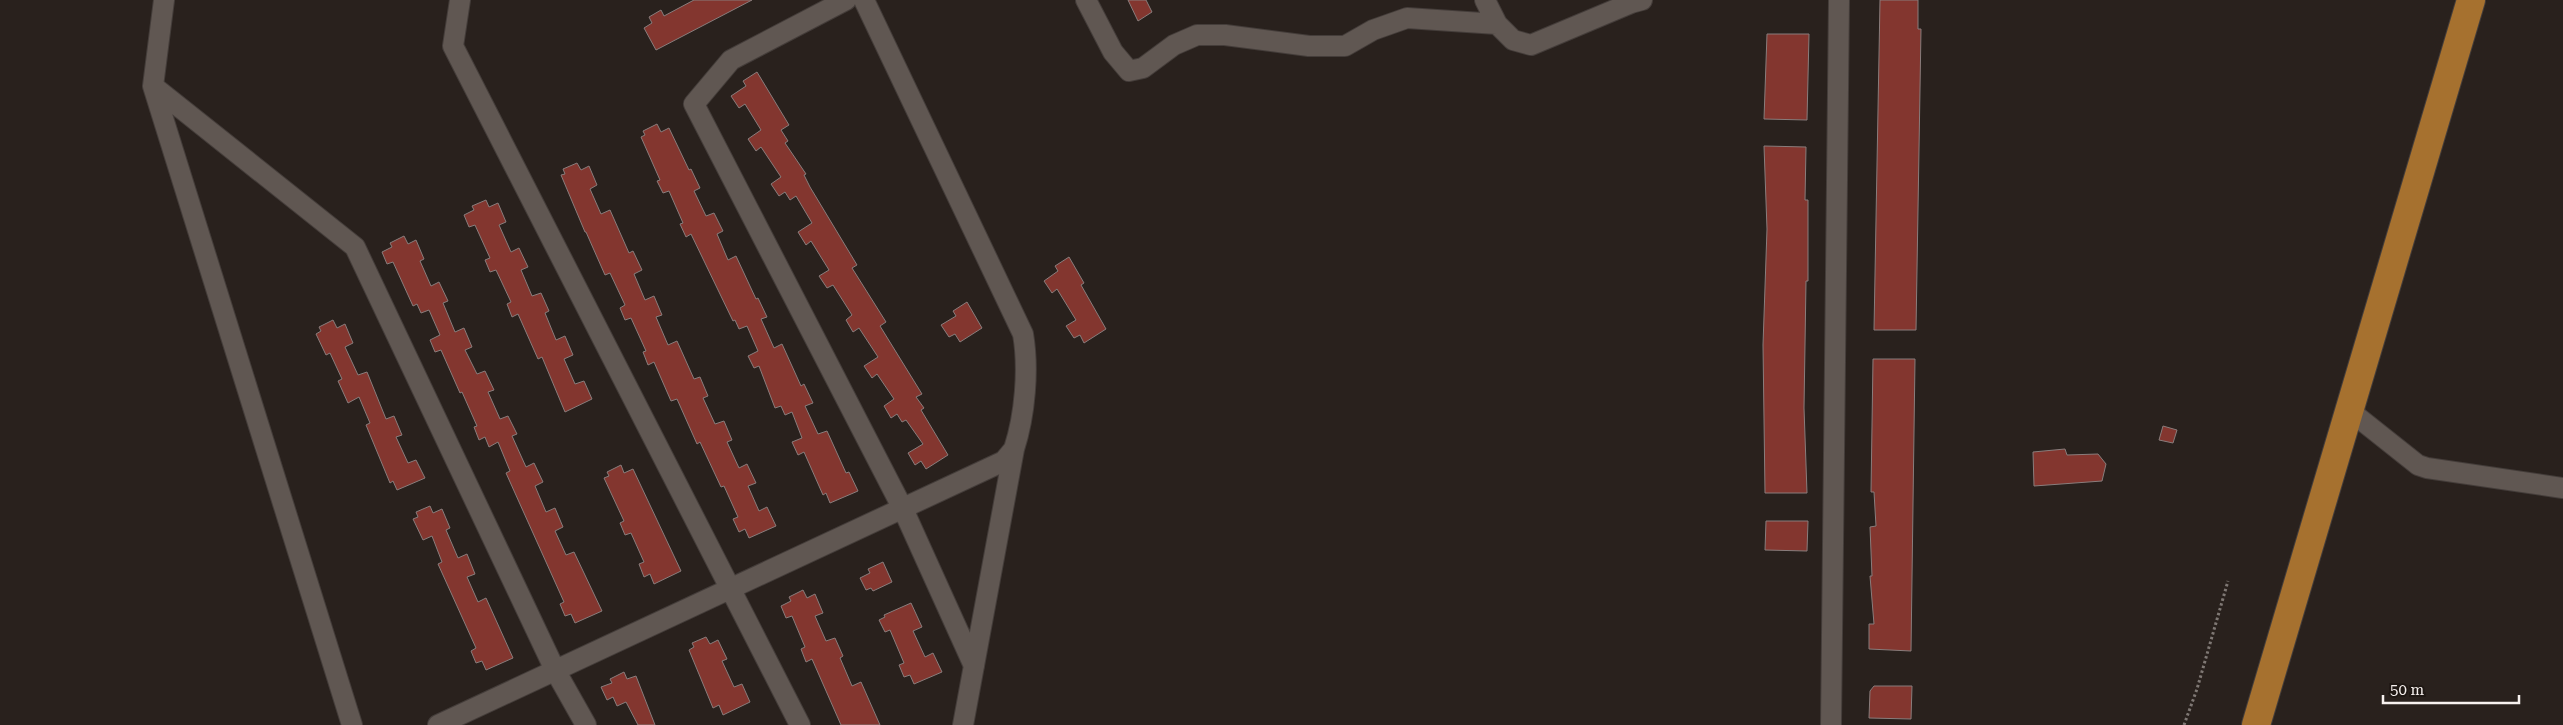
<svg xmlns="http://www.w3.org/2000/svg" width="2563" height="725" font-family="'Roboto Serif',serif">
<style>
.building{fill:#83362f;stroke:#897d7c}
.lines{fill:none;stroke-linecap:round;stroke-linejoin:round}
.street-casing{stroke:#443d3a;stroke-width:22}
.primary-casing{stroke:#443d3a;stroke-width:30}
.path{stroke:#7f7874;stroke-width:3;stroke-dasharray:2.5 2.5;stroke-linecap:butt}
.street{stroke:#605752;stroke-width:20}
.primary{stroke:#a6712f;stroke-width:28}
</style>
<rect width="100%" height="100%" fill="#29211d"/>
<path class="building" d="M694,0H752L656,50L644,28L652,23L649,17L661,10L664,16Z
M1128,0H1146L1152,12L1138,21Z
M1880,0H1918V29H1921L1916,330H1874Z
M1767,34H1809L1807,120L1764,119Z
M757,72L789,125L781,130L788,141L785,143L806,174L804,175L810,187L857,265L852,268L886,322L880,326L922,394L916,397L924,408L921,410L948,455L926,469L921,461L915,465L908,453L923,444L906,420L902,422L897,414L891,418L884,406L894,399L877,374L872,378L864,366L878,357L859,328L853,332L846,320L852,315L833,285L827,288L819,276L829,270L811,241L806,245L798,232L812,223L796,196L790,200L785,192L779,196L771,184L781,177L761,147L756,151L748,139L761,130L745,104L739,108L731,96L746,86L743,81Z
M657,124L661,132L669,128L689,170L691,169L700,188L694,191L706,216L714,213L723,231L717,234L728,260L736,256L756,299L758,298L767,317L761,319L774,348L782,344L801,386L804,384L813,403L805,406L818,434L827,431L846,473L849,472L858,491L830,503L826,493L823,495L804,452L798,455L792,442L802,438L792,412L785,415L781,406L775,408L759,366L754,368L748,356L758,351L747,326L739,329L735,320L733,321L691,234L686,237L680,224L683,223L669,191L663,193L657,181L660,180L641,137L645,135L643,131Z
M1764,146L1806,147L1805,200H1808V281H1806L1804,408L1807,493H1765L1763,345L1767,229Z
M577,163L581,170L589,166L597,185L590,189L601,214L610,210L629,253L633,251L642,270L634,274L645,300L654,296L662,315L656,317L668,345L677,341L694,379L700,377L708,396L703,398L715,424L724,421L732,440L727,442L739,468L747,464L756,483L748,486L759,511L767,507L776,526L749,538L745,529L739,532L733,519L738,517L724,486L721,487L700,442L697,444L677,399L671,401L654,362L648,365L643,352L646,351L631,318L625,320L620,308L625,305L610,273L605,275L586,232H585L561,175L565,174L563,169Z
M486,200L489,207L498,203L506,222L499,225L511,252L519,248L528,267L521,270L532,296L541,293L549,311L545,313L556,340L565,336L573,355L564,359L575,384L584,381L592,399L565,412L542,357L538,359L518,314L512,317L507,304L511,302L496,270L490,272L485,260L490,258L475,225L469,227L464,215L474,210L472,206Z
M404,236L408,244L416,240L424,259L420,261L431,286L439,282L448,301L443,303L455,332L464,328L472,347L465,350L477,374L485,371L494,390L488,392L500,419L508,416L517,434L512,436L526,467L534,463L543,482L535,486L546,512L555,508L563,527L555,531L566,555L574,552L602,611L575,623L571,614L565,616L560,604L564,602L506,473L510,471L498,442L489,447L485,437L479,440L474,427L477,426L462,392L460,393L441,350L435,352L430,340L440,335L429,310L421,313L417,304L413,306L393,262L387,264L382,252L392,247L390,243Z
M1069,257L1084,283L1081,285L1106,329L1084,343L1080,335L1074,338L1066,326L1076,320L1057,289L1052,293L1044,281L1058,271L1055,266Z
M967,302L982,328L960,342L955,334L949,337L941,325L956,316L953,311Z
M333,320L337,328L345,324L353,343L345,347L358,375L367,372L386,419L394,416L402,435L396,437L408,463L416,460L425,478L397,490L393,481L390,483L366,425L370,423L359,397L348,403L338,381L342,379L330,353L326,355L316,334L321,331L319,327Z
M1873,359H1915L1911,651L1869,649V624H1874L1870,576H1872L1870,527L1876,526L1874,492H1871Z
M2163,426L2177,430L2173,443L2159,440Z
M2065,449L2067,455L2098,454L2106,464L2102,481L2034,486L2033,452Z
M621,465L624,473L633,469L681,571L654,584L650,574L644,577L639,564L644,562L631,533L625,535L620,523L624,521L604,478L609,476L607,472Z
M430,506L433,513L442,509L450,528L446,530L458,558L467,554L475,574L467,577L478,602L486,598L513,658L486,670L482,661L476,663L471,651L476,648L438,564L442,562L432,536L423,540L413,519L418,517L416,512Z
M1766,521H1808L1807,551L1765,550Z
M883,562L892,582L873,591L871,588L866,590L860,578L870,573L868,569Z
M803,590L807,598L815,594L823,613L815,616L826,641L835,638L843,656L840,658L852,686L861,682L880,725H841L812,659L806,662L801,649L805,647L792,616L786,618L781,606L791,601L789,597Z
M911,603L922,627L913,631L925,657L933,653L942,672L914,684L910,675L904,677L899,665L904,663L890,630L885,632L879,620L885,617L884,615Z
M706,637L710,644L718,640L727,659L722,661L734,687L742,684L750,702L723,715L719,705L713,708L689,650L694,647L692,643Z
M624,672L627,679L636,676L655,725H638L626,702L617,706L613,697L607,700L601,687L612,683L610,679Z
M1874,686H1912L1911,719L1869,718L1870,691Z"/>
<g class="lines">
<defs>
<path id="street" d="M164,0L153,86L352,725
M460,0L453,46L800,725
M846,0L731,60L694,104L903,509L974,666
M864,0L1023,334C1029,369 1025,415 1014,449L963,725
M1086,0L1113,52L1129,71L1143,68L1174,45L1197,35H1225L1309,46H1345L1373,30L1407,18L1497,24
M1485,0L1497,24L1513,40L1531,45L1631,3L1642,0
M153,86L355,247L555,670L586,725
M2350,411L2418,465L2427,468L2563,488
M438,725L1004,461L1014,449
M1831,725L1839,0"/>
<path id="primary" d="M2256,725L2471,0"/>
</defs>
<use href="#street" class="street-casing"/>
<use href="#primary" class="primary-casing"/>
<path class="path" d="M2184,725L2197,689L2228,581"/>
<use href="#street" class="street"/>
<use href="#primary" class="primary"/>
</g>
<path d="M2383 695v8h136v-8" fill="none" stroke="#f7f1ef" stroke-width="2.5"/>
<text x="2390" y="695" font-size="15" fill="#f7f1ef" stroke="#1f1814" stroke-width="4" paint-order="stroke">50 m</text>
</svg>
